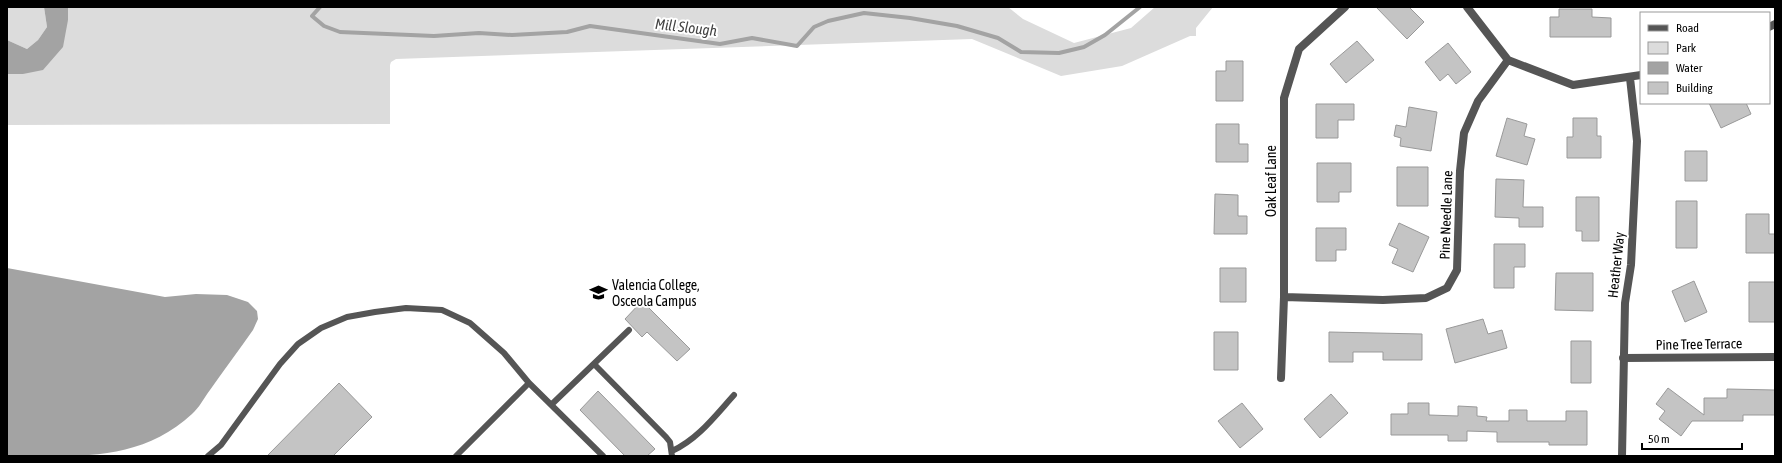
<svg xmlns="http://www.w3.org/2000/svg" width="1782" height="463" font-family="'Asap Condensed',sans-serif">
<style>
.green{fill:#dcdcdc}
.water{fill:#a3a3a3}
.lines{fill:none;stroke-linecap:round;stroke-linejoin:round}
.stream{stroke:#a3a3a3;stroke-width:4}
.building{fill:#c4c4c4;stroke:#999}
.lane{stroke:#555;stroke-width:6}
.street{stroke:#555;stroke-width:8}
.labels{text-anchor:middle;dominant-baseline:central;stroke-width:4;stroke-linejoin:round;paint-order:stroke}
.street-label{font-size:14px;fill:#000;stroke:#fff}
.poi-label{font-size:14px;fill:#000;stroke:#fff;text-anchor:start}
.water-label{font-size:15px;font-style:italic;fill:#444;stroke:#fff}
</style>
<rect width="100%" height="100%" fill="#fff"/>
<path class="green" d="M7,7H44L47,27L38,40L27,49L7,40Z
M68,7H1008L1023,19L1074,43L1131,28L1155,7H1213L1196,28V36H1190L1122,66L1061,76L972,39L396,59L391,62L390,65V124L7,125V74H23L68,20Z"/>
<path class="water" d="M44,7H68V20L63,47L43,70L23,74H7V40L27,49L38,40L47,27Z
M7,268L165,297L196,294L227,295L248,302L257,311L258,319L253,330C239,350 224,370 210,390C204,398 199,408 192,414C139,463 74,456 7,456Z"/>
<g class="lines">
<path class="stream" d="M320,7L312,16L324,26L340,32L434,36L479,33L512,35L567,32L590,26L720,44L752,38L797,46L814,27L828,21L864,13L910,18L957,26L998,38L1021,52L1059,53L1084,47L1105,35L1140,7"/>
</g>
<path class="building" d="M1376,7H1409L1424,22L1407,39Z
M1559,9H1592V17L1611,18V37H1550V17H1559Z
M1357,41L1374,60L1346,83L1330,64Z
M1448,43L1471,72L1456,84L1448,74L1440,81L1425,62Z
M1226,61H1243V101H1216V71H1226Z
M1709,103H1746L1751,114L1721,128Z
M1316,104H1354V120H1338V138H1316Z
M1409,107L1437,112L1431,151L1400,146L1401,138L1394,136L1396,125L1406,127Z
M1507,118L1527,124L1524,136L1535,139L1527,165L1496,156Z
M1573,118H1597V136H1601V158H1567V137H1573Z
M1216,124H1239V144H1248V162H1216Z
M1685,151H1707V181H1685Z
M1317,163H1351V192H1339V202H1317Z
M1397,167H1428V206H1397Z
M1496,179L1524,180L1523,207H1543V227H1519V218L1495,217Z
M1215,194L1238,195V216H1247V234H1214Z
M1576,197H1599V241H1582V231H1576Z
M1676,201H1697V248H1676Z
M1746,214H1769V234H1775V253H1746Z
M1399,223L1429,237L1413,272L1392,263L1398,249L1389,245Z
M1316,228H1346V250H1336V261H1316Z
M1494,244H1525V267H1514V288H1494Z
M1220,268H1246V302H1220Z
M1556,273H1593V311L1555,310Z
M1694,281L1707,312L1685,322L1672,291Z
M1749,282H1775V322H1749Z
M642,301L690,349L677,361L647,332L642,337L625,319Z
M1483,319L1488,334L1502,330L1507,348L1455,363L1446,329Z
M1214,332H1238V370H1214Z
M1329,332L1422,334V360H1383V352H1353V362H1329Z
M1571,341H1591V383H1571Z
M339,383L372,417L333,456H267Z
M1668,388L1704,415V398H1727V389L1775,390V415H1743V421H1692L1681,436L1659,419L1665,411L1656,404Z
M598,391L655,449L647,456H625L580,410Z
M1331,394L1348,413L1320,438L1304,419Z
M1242,403L1263,429L1240,448L1218,421Z
M1408,403H1429V415L1458,416V406L1477,407V416L1487,417L1486,421H1509V410H1527V421H1566V411H1587V445H1549V442H1497V432L1467,431V441H1448V435H1391V414H1408Z"/>
<g class="lines">
<path class="lane" d="M594,364L666,437L670,442L672,456
M551,405L629,330
M672,451C698,439 715,416 734,395
M208,456L221,445L280,364L298,344L321,328L347,317L375,312L406,308L442,310L470,323L504,353L529,383
M456,456L529,383L603,456"/>
<path class="street" d="M1467,7L1508,60L1573,85L1641,75
M1769,27L1775,24
M1284,297L1383,300L1426,298L1447,288L1457,270L1460,171L1464,133L1478,101L1508,60
M1623,358L1775,357
M1281,378L1284,297V98L1299,49L1345,7
M1622,456L1625,303L1631,265L1637,141L1630,78"/>
</g>
<defs>
<symbol id="university-bare" viewBox="-9 -9 18 18"><path d="M0-5L7-2L0 1L-7-2ZM-4 1L0 2.5L4 1V4Q0 6-4 4Z" fill="#000" stroke="#fff" stroke-width="2.5" paint-order="stroke"/></symbol>
</defs>
<g fill-rule="evenodd">
<use href="#university-bare" x="586" y="280" width="25" height="25"/>
</g>
<g class="labels">
<g class="street-label">
<text transform="translate(1271 181) rotate(-90)">Oak Leaf Lane</text>
<text transform="translate(1446 215) rotate(-88)">Pine Needle Lane</text>
<text transform="translate(1616 265) rotate(-84)">Heather Way</text>
<text transform="translate(1699 344) rotate(-1)">Pine Tree Terrace</text>
</g>
<g class="poi-label">
<text x="612" y="285">Valencia College,<tspan x="612" dy="16">Osceola Campus</tspan></text>
</g>
<g class="water-label">
<text transform="translate(686 27) rotate(7)">Mill Slough</text>
</g>
</g>
<rect width="1782" height="463" fill="none" stroke="#000000" stroke-width="16"/>
<rect x="1640" y="12" width="130" height="92" fill="#ffffff" stroke="#999999"/>
<rect x="1648" y="25" width="20" height="6" fill="#555555" stroke="#999999"/>
<text x="1676" y="32" font-size="12" fill="#000000">Road</text>
<rect x="1648" y="42" width="20" height="12" fill="#dcdcdc" stroke="#999999"/>
<text x="1676" y="52" font-size="12" fill="#000000">Park</text>
<rect x="1648" y="62" width="20" height="12" fill="#a3a3a3" stroke="#999999"/>
<text x="1676" y="72" font-size="12" fill="#000000">Water</text>
<rect x="1648" y="82" width="20" height="12" fill="#c4c4c4" stroke="#999999"/>
<text x="1676" y="92" font-size="12" fill="#000000">Building</text>
<path d="M1642 443v6h100v-6" fill="none" stroke="#000000" stroke-width="2"/>
<text x="1648" y="443" font-size="12" fill="#000000" stroke="#ffffff" stroke-width="3" paint-order="stroke">50 m</text>
</svg>
